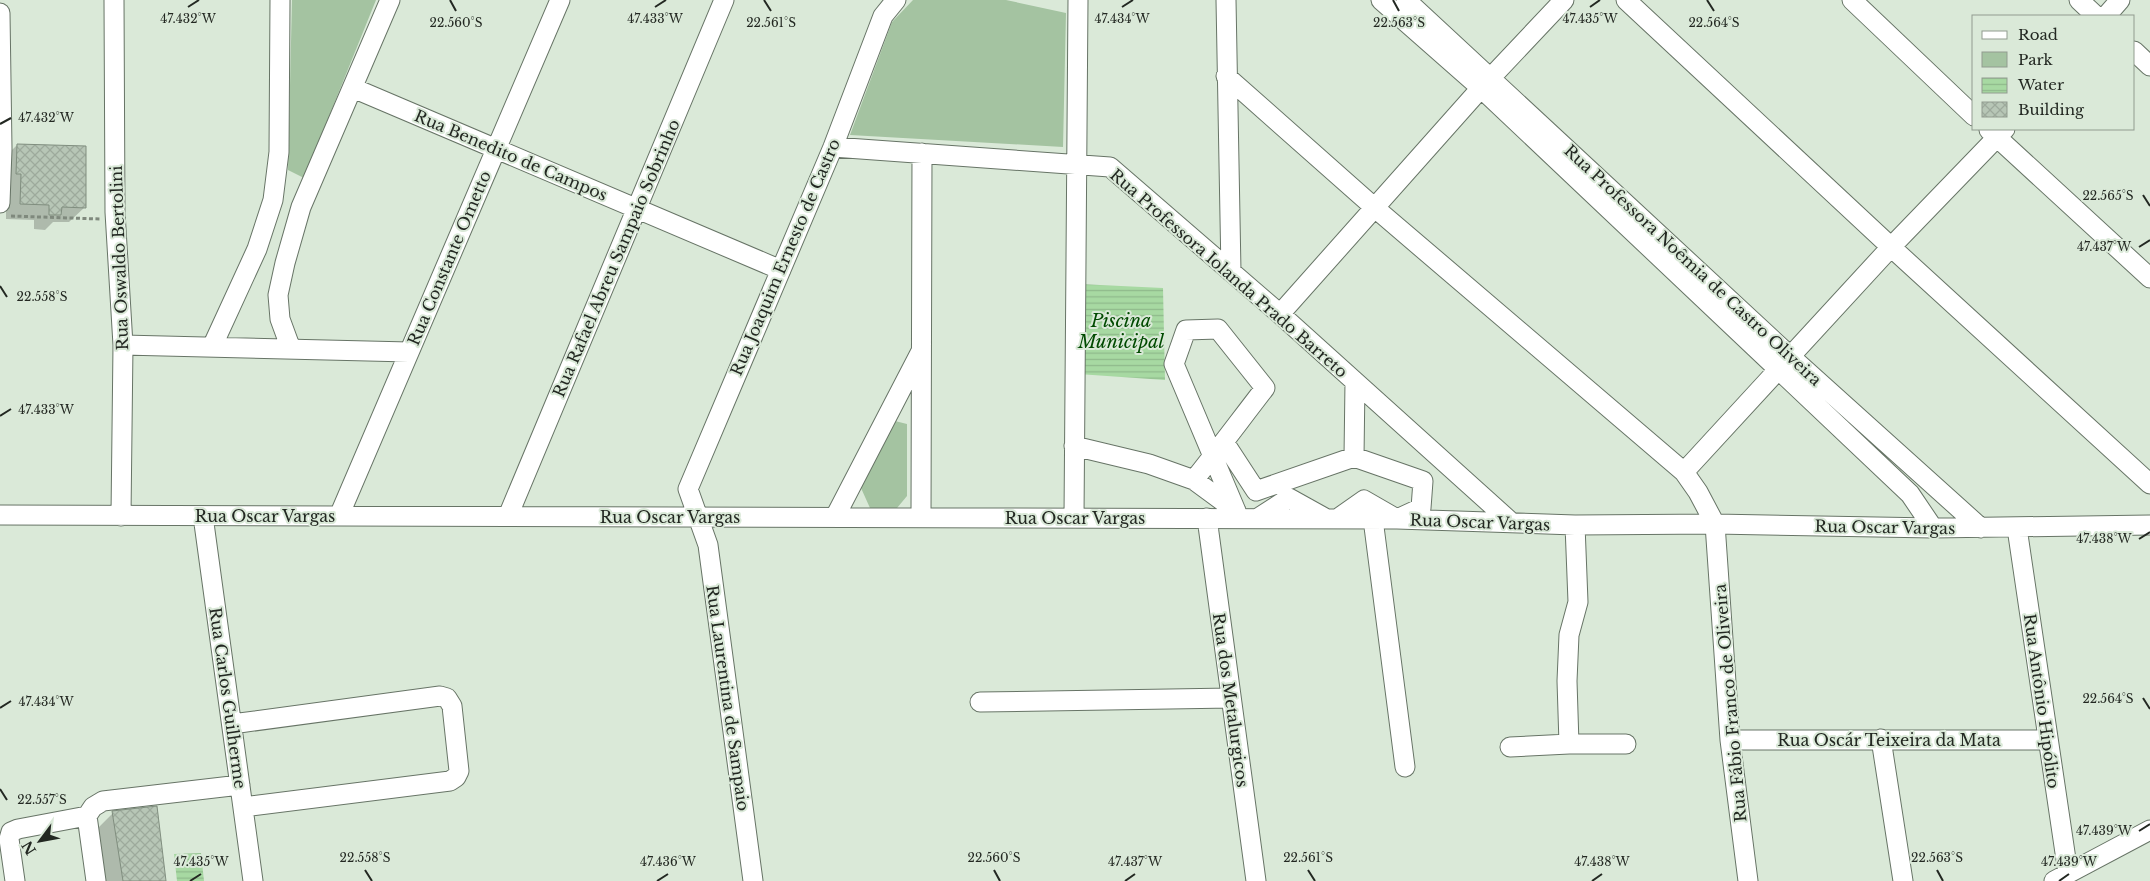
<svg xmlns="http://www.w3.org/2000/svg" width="2150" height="881" font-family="'Libre Baskerville',serif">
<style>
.park{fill:#a4c3a1}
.water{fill:url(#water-rules)}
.shadow{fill:#0003}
.building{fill:url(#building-cross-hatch);stroke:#808e7f}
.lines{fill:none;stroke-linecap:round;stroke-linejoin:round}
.minor-casing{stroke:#677466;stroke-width:21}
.path{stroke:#7f897d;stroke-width:3;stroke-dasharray:4 2.5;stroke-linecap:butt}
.minor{stroke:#fff;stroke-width:19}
.ticks{fill:none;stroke:#232822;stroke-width:2}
.labels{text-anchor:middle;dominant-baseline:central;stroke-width:4;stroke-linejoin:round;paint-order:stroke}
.street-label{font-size:16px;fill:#232822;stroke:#dae9d8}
.water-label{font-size:18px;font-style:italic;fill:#004a00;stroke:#dae9d8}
.ticks-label{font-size:12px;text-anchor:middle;fill:#232822;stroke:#dae9d8;stroke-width:4;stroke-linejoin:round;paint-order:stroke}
</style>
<defs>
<pattern id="water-rules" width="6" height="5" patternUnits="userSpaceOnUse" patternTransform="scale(1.25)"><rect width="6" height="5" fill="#a7d9a2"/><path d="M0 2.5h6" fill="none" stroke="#8fba8b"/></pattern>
<pattern id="building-cross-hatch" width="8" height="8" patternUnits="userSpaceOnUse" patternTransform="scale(1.25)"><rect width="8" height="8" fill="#b7c6b6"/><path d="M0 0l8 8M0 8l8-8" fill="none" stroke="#9daa9c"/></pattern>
</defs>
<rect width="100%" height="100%" fill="#dae9d8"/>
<path class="park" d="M292,0H376L304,178L288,170Z
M913,0H1006L1066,13L1063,147L850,135L892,22Z
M895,421L907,424V496L897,508H870L861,488Z"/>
<path class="water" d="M1079,284L1163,288L1165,380L1078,374Z
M201,853L204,881H177L174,854Z"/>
<path class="shadow" d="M17,145L85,207L69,222H53L45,230L34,229V220L6,219V188L2,160Z
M113,813L164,881H106L98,828Z"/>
<path class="building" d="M17,144L86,146V208L62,207L61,215H49V205L20,204L21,174H16Z
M157,806L166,881H123L112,811Z"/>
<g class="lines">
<defs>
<path id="minor" d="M114,0L115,212L123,345L121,516
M1226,0L1231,272
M1381,0L1481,88L1910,494L1933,528
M1406,0L1791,357L1981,528
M1626,0L1891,247L2150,484
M1852,0L1974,116
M2079,0L2096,16
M0,13L2,149L0,203
M2106,16L2120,0
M2134,51L2150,66
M1226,76L1375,208L1684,472L1698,492L1715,524L1730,740L1748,881
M353,88L781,270
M1989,130L2150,278
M833,147L1110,167L1280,314L1512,523
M1280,314L1481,88L1564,0
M123,345L409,352
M212,347L257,249L273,200L279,152L280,0
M291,349L280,319L278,295L285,263L301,207L390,0
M1224,442L1256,491L1354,457L1423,481L1421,508L1397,519L1364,500L1337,519
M1074,446L1149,464L1194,480L1236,511
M1354,457L1355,382
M1684,472L1891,247L2005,129
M1194,480C1218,450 1241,419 1265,388L1218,329L1186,330L1174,364L1236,511
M0,515L1397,519L1575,525L1715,524L1933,528L2150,525
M203,516L253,881
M339,516L560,0
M508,516L724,0
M835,517L920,353
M921,517L922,153
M1074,518L1078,0
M1207,518L1256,881
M1258,518L1289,498L1325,518
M1373,519L1405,767
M2017,528L2068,873
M980,702L1231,698
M232,724L440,696L447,698L452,706L459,771L456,777L450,781L243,807
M1881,739L1903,881
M1730,740H2048
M1569,744H1626
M1510,747L1569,744L1567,681L1569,635L1578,602L1575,525
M15,881L9,839L11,832L18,829L87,816
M96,881L87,816L93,807L103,801L240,785
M753,881L708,545L688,489L833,147L883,16L896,0
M2054,881L2150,830"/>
</defs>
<use href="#minor" class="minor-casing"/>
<path class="path" d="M11,216L100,219"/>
<use href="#minor" class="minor"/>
</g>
<path class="ticks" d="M450,0L456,11M764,0L771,11M1393,0L1399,11M1707,0L1714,11M188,7L199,0M655,7L666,0M1122,7L1133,0M1590,7L1600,0M0,124L11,118M2143,195L2150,206M2139,247L2150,240M0,286L7,297M0,416L11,409M2139,539L2150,532M2143,698L2150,709M0,708L11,701M0,789L7,800M2139,831L2150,824M365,870L372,881M994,870L1000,881M1308,870L1315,881M1937,870L1943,881M190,881L201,874M657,881L668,874M1125,881L1135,874M1592,881L1602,874M2059,881L2069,874"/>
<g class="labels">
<g class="street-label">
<text transform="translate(511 155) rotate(23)">Rua Benedito de Campos</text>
<text transform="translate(785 257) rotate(-67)">Rua Joaquim Ernesto de Castro</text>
<text transform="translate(119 258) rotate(-92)">Rua Oswaldo Bertolini</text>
<text transform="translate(449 258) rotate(-67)">Rua Constante Ometto</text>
<text transform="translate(616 258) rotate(-67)">Rua Rafael Abreu Sampaio Sobrinho</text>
<text transform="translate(1693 265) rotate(43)">Rua Professora Noêmia de Castro Oliveira</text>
<text transform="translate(1229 273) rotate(41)">Rua Professora Iolanda Prado Barreto</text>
<text x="265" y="516">Rua Oscar Vargas</text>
<text x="670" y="517">Rua Oscar Vargas</text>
<text x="1075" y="518">Rua Oscar Vargas</text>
<text transform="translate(1480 522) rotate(2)">Rua Oscar Vargas</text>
<text transform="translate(1885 527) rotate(1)">Rua Oscar Vargas</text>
<text transform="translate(228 698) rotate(82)">Rua Carlos Guilherme</text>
<text transform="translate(728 698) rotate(82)">Rua Laurentina de Sampaio</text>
<text transform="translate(1231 700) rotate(82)">Rua dos Metalurgicos</text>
<text transform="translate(2042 701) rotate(82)">Rua Antônio Hipólito</text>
<text transform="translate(1730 703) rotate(-95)">Rua Fábio Franco de Oliveira</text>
<text x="1889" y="740">Rua Oscár Teixeira da Mata</text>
</g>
<g class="water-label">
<text x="1121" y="321">Piscina<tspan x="1121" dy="21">Municipal</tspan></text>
</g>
</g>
<g class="ticks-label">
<text x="188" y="23">47.432°W</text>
<text x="655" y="23">47.433°W</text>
<text x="1122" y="23">47.434°W</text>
<text x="1590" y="23">47.435°W</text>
<text x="1714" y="27">22.564°S</text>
<text x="456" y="27">22.560°S</text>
<text x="771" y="27">22.561°S</text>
<text x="1399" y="27">22.563°S</text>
<text x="46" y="122">47.432°W</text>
<text x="2108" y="200">22.565°S</text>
<text x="2104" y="251">47.437°W</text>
<text x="42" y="301">22.558°S</text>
<text x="46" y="414">47.433°W</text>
<text x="2104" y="543">47.438°W</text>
<text x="2108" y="703">22.564°S</text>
<text x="46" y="706">47.434°W</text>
<text x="42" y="804">22.557°S</text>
<text x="2104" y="835">47.439°W</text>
<text x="365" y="862">22.558°S</text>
<text x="994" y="862">22.560°S</text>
<text x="1308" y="862">22.561°S</text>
<text x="1937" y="862">22.563°S</text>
<text x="201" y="866">47.435°W</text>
<text x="668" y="866">47.436°W</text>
<text x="1135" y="866">47.437°W</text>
<text x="1602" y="866">47.438°W</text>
<text x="2069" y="866">47.439°W</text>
</g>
<rect x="1972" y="15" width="162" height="115" fill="#dae9d8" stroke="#919c8f"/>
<rect x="1982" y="31" width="25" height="8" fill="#ffffff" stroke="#919c8f"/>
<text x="2018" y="40" font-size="15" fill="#232822">Road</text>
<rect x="1982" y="52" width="25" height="15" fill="#a4c3a1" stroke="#919c8f"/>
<text x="2018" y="65" font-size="15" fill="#232822">Park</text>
<rect x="1982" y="78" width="25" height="15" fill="url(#water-rules)" stroke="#919c8f"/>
<text x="2018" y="90" font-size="15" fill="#232822">Water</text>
<rect x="1982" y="102" width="25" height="15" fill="url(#building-cross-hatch)" stroke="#919c8f"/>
<text x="2018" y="115" font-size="15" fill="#232822">Building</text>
<g transform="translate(40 841) rotate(238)" stroke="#dae9d8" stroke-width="4" paint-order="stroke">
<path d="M0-4L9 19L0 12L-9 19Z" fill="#232822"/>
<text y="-8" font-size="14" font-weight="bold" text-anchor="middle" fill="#232822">N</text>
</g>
</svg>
